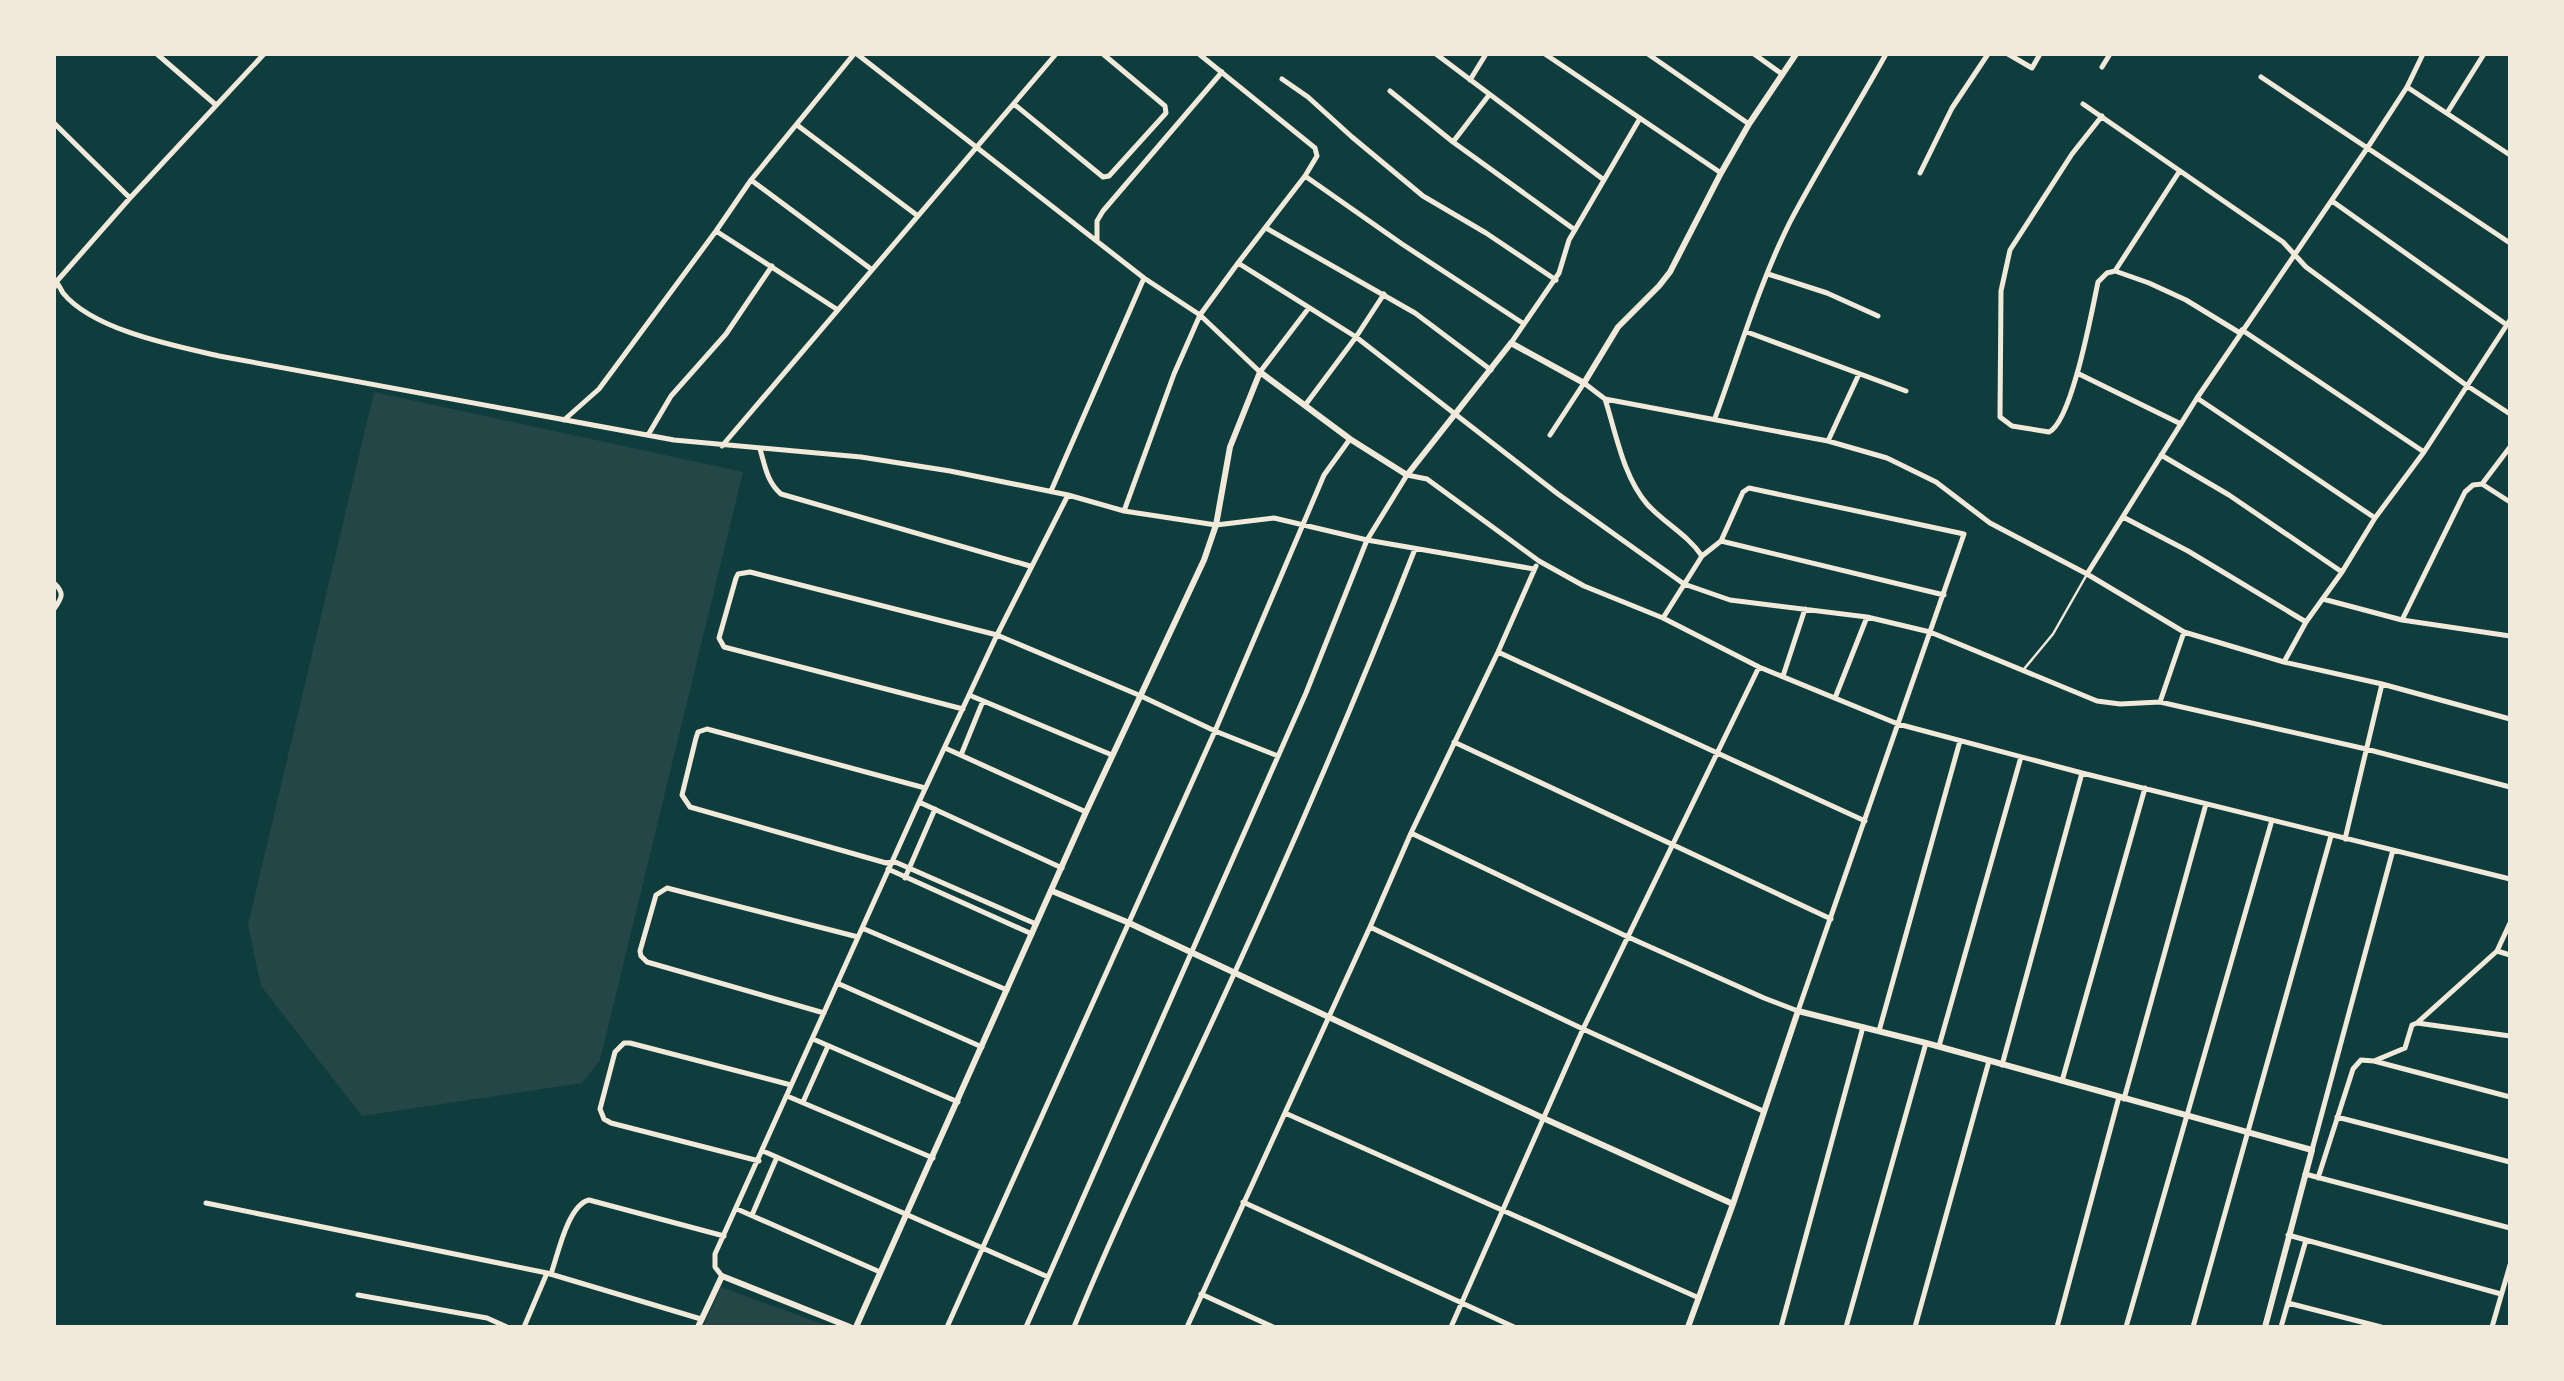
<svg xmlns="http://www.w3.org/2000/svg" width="2564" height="1381" font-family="Cabin,sans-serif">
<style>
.green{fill:#244646}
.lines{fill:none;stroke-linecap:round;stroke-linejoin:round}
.service{stroke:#f1e9da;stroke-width:2.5}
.minor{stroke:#f1e9da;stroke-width:5}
.tertiary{stroke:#f1e9da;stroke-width:6}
</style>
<rect width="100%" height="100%" fill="#0f3d3e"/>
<path class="green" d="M374,392L743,472L600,1060L582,1083L362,1116L261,986L248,925Z
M721,1287L831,1327H703Z"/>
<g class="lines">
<path class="service" d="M2024,669L2053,634L2086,576"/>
<path class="minor" d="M157,54L216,105
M857,54L1144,278L1200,315L1260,372L1308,309
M1436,54L1604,180
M1545,54L1721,173
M1648,54L1749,124
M1754,54L1782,74
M2008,54L2032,68L2040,54
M2102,67L2110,54
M2261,77L2510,243
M1282,79L1308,97L1352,137L1423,196L1486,233L1556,280
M1470,80L1486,54
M2407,87L2510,155
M1390,91L1453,142L1575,230
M1014,104L1103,177L1109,176L1166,113L1165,106L1103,54
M2083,104L2283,242L2306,267L2466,385L2510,414
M2447,113L2484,54
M2102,116L2072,154L2010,250L2001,291L2000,417L2012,426L2049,432C2072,421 2092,310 2098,282L2107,273L2115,271L2149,283L2186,300L2240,333
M54,123L130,198
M797,125L918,216
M1453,142L1489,95
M1920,173L1952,108L1988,54
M1305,176L1402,244L1524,324
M751,180L871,269
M2332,201L2507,325
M1266,228L1415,313L1491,370
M716,231L838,310
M1097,240V221L1103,211L1222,72
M1238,263L1356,337L1558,494L1684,584L1730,600L1867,617L1930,632L2097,701L2120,704L2160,702L2366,749L2510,787
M2115,271L2179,172
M1768,274L1827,293L1878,316
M54,279C58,283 60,288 63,293C93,330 175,346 219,356L674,440L861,457L950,471L1068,495L1124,511L1216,525L1274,518L1367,540L1534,569
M54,288L57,281L130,198L264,54
M2242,330L2424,452
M1747,332L1906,391
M1511,343L1559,273L1569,240L1639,120
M2077,373L2181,424
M2197,398L2375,518
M1605,399C1616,433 1623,476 1647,504C1664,523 1687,534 1702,556
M1306,404L1356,337L1384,294
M1715,418C1739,353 1759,284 1790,222C1820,165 1855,110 1886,54
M564,420L599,389L716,231L751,180L854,54
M648,435L671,396L726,334L772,266
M1550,435L1584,383L1605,399L1828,441L1887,458L1936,482L1990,523L2087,574L2184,632L2284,662L2382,684L2510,719
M1828,441L1859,374
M722,446L1056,54
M760,449C765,466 767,482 781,494L1030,566
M2161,455L2229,495L2342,572
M2482,484L2510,502
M1051,491L1144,278
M1124,511L1174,374L1200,315L1238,263L1305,176L1317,156L1315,148L1199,54
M2123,517L2188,551L2306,622
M1721,541L1944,595
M2087,574L2197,398L2368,147L2407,87L2423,54
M54,583C65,593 62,598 54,609
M2323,599L2402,620L2510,636
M2402,620L2465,492L2473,485L2482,484L2510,447
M1498,652L1865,821
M2284,662L2306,622L2342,572L2375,518L2424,452L2510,320
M1783,676L1805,609
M969,695L1112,755
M1835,698L1867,617
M2160,702L2184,632
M963,709L724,647L719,638L736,578L738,574L750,572L997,635L1141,696L1215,731L1278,756
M1454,742L1831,919
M945,748L1086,812
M961,755L983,701
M925,788L707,729L698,732L696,738L682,795L690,807L886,863L893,861L1036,924
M919,802L1062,868
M1411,833L1628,937L1764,998L1798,1011L1964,534L1749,488L1743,492L1721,541L1702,556L1663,618
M2345,839L2382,684
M888,869L1032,934
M905,878L935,809
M1370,927L1583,1029L1763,1111
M862,928L1007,990
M2497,951L2510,955
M837,983L982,1047
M824,1013L647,962L641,956L640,951L656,895L667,888L858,937
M2417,1023L2510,1036
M1879,1031L1960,741
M813,1039L958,1102
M1939,1046L2021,757
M2374,1061L2405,1048L2412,1025L2417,1023L2497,951L2510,923
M2002,1065L2082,773
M2062,1081L2145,788
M787,1096L933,1158
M2124,1099L2206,804
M803,1102L828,1046
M1285,1113L1699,1298
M2337,1117L2510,1162
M2312,1150L2393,850
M763,1151L1048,1277
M759,1161L611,1123L604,1119L600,1109L615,1052L624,1043H630L791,1085
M2305,1174L2510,1228
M2318,1178L2353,1069L2361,1060L2374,1061L2510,1097
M1243,1202L1514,1327
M206,1203L547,1273L701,1319
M737,1209L880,1272
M752,1215L777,1157
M2288,1235L2501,1294
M551,1274C558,1254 568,1205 589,1200L724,1236
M722,1276L715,1267V1254L919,802L997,635L1068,495
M1201,1294L1273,1327
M358,1295L487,1318L507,1327
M2288,1303L2381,1327
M524,1327L547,1273
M947,1327L1215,731L1324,475L1350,439
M1026,1327L1306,693L1367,540L1407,475L1427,479L1539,561L1584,586L1663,618L1759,667L1898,724L2082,773L2510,879
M1074,1327C1123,1207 1181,1091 1234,974C1298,834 1359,692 1415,549
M1187,1327L1370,927L1411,833L1498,652L1536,566
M1451,1327L1583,1029L1759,667
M1781,1327L1863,1027
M1846,1327L1926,1043
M1915,1327L1989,1061
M2057,1327L2119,1097
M2126,1327L2272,820
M2193,1327L2331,836
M2281,1327L2306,1240
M2492,1327L2510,1265"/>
<path class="tertiary" d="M1052,891L1127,922L1543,1118L1733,1204
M698,1327L722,1276L850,1327
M856,1327L1086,812L1204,560L1216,525L1230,447L1260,372L1350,439L1407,475L1511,343L1584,383L1618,327L1659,286L1670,272L1721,173L1749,124L1796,54
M1688,1327L1733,1204L1798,1011L1926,1043L2312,1150L2265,1327"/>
</g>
<rect width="2564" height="1381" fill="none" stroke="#f1e9da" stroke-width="112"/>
</svg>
